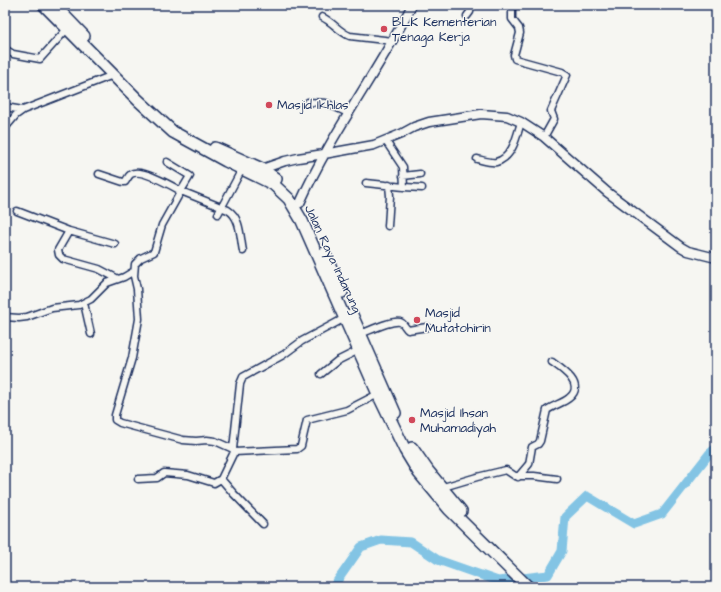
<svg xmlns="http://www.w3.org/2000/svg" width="721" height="592" font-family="'Architects Daughter',sans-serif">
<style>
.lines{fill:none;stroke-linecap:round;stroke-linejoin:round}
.river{stroke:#83c4e4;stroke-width:9}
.street-casing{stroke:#1b2f5e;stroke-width:9}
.secondary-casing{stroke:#1b2f5e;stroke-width:11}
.highway-casing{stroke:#1b2f5e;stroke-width:14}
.street{stroke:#f6f6f2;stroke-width:6}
.secondary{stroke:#f6f6f2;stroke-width:8}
.highway{stroke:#f6f6f2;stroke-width:11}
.poi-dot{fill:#d1495b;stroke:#f6f6f2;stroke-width:1.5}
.labels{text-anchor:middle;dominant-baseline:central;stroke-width:3;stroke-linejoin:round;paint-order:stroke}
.poi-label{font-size:13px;fill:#1b2f5e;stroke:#f6f6f2;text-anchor:start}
.street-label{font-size:13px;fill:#1b2f5e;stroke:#f6f6f2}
</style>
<rect width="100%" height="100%" fill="#f6f6f2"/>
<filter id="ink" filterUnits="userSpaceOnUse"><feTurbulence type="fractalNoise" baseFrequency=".025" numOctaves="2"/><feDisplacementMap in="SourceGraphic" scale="8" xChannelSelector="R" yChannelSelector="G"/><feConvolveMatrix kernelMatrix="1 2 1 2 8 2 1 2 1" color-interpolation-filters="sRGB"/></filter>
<g filter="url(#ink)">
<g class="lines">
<path class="river" d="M333,587L361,547L381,540L411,542L438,560L498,581L548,575L562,551L565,517L587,496L634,524L662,514L709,454L716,448"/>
<defs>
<path id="street" d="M512,5V19L519,28L520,33L514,55L515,59L562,72L567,75L551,111L554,119L544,137
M467,16L470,12L472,5
M322,17C333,22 339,32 350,36L393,41
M5,49L13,54L40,59L67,29
M308,102L326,103L348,113
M5,107L23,110
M5,128L16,115L23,110L113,75
M477,159C482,160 491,163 496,162C513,158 517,135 521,122
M99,174L123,182H125C127,180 128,176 131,174C141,168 172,186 181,191L190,176L167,162
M403,176L420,174
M366,183L404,187L403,167L385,140
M404,187L422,188
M17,211L69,231L115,244
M218,214L242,169
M388,226L390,196L389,185
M69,231L58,250L59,255L63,259L99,269L118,279
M243,251C240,237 241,218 228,210L181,191L162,225L154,252L141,258L135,264L134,276L137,289L139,319L132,358L115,415V420L120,423L183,440L196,441L207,440L215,441L233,449L234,452L297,449L301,446L307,420L347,410L378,394
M84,303L91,334
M5,317L19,318L27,317L52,308L79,305L91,299L107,283L124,277L134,271
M360,334C369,331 391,320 400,322C404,323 405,328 408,330L427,327
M321,374L337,361L359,350
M233,449L240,384L243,377L283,355L302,341L345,318
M518,477L529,464L532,447L538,444L540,441L547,410C554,405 563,403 569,398C586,385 562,369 552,362
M138,479L157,478L164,473L188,475L214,483L221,479L234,452
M221,479L234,494L263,524
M440,488L477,477L506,470L515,476H534L557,479"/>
<path id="secondary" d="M262,169L285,161L298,158L324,154L374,145L401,134L414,127L429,122L481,114L507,116L521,122L544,137L607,192L681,247L688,251L716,258
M300,203C331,133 378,72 412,5"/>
<path id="highway" d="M44,5L138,100L173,132L226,161L273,184L289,199L302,221L378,394L405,450L419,473L449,509L528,587
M54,5L84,36
M215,148L262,169L276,179
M324,253L342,292
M352,315L395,413
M412,448L428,471L461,511"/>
</defs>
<use href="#street" class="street-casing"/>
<use href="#secondary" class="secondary-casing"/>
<use href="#highway" class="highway-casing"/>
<use href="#street" class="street"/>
<use href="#secondary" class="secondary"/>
<use href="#highway" class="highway"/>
</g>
</g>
<g class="poi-dot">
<circle cx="384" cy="29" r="4"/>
<circle cx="269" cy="105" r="4"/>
<circle cx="417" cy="320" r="4"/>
<circle cx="412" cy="420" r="4"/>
</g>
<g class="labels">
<g class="poi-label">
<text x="392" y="22">BLK Kementerian<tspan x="392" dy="15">Tenaga Kerja</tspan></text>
<text x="277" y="105">Masjid Ikhlas</text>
<text x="425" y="313">Masjid<tspan x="425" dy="15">Mutatohirin</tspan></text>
<text x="420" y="413">Masjid Ihsan<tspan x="420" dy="15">Muhamadiyah</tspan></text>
</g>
<g class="street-label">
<text transform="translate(333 259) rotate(65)">Jalan Raya Indarung</text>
</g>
</g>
<rect width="721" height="592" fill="none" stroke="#f6f6f2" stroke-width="20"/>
<rect x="10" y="10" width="701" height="572" fill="none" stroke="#1b2f5e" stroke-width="1.5" filter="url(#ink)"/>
</svg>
